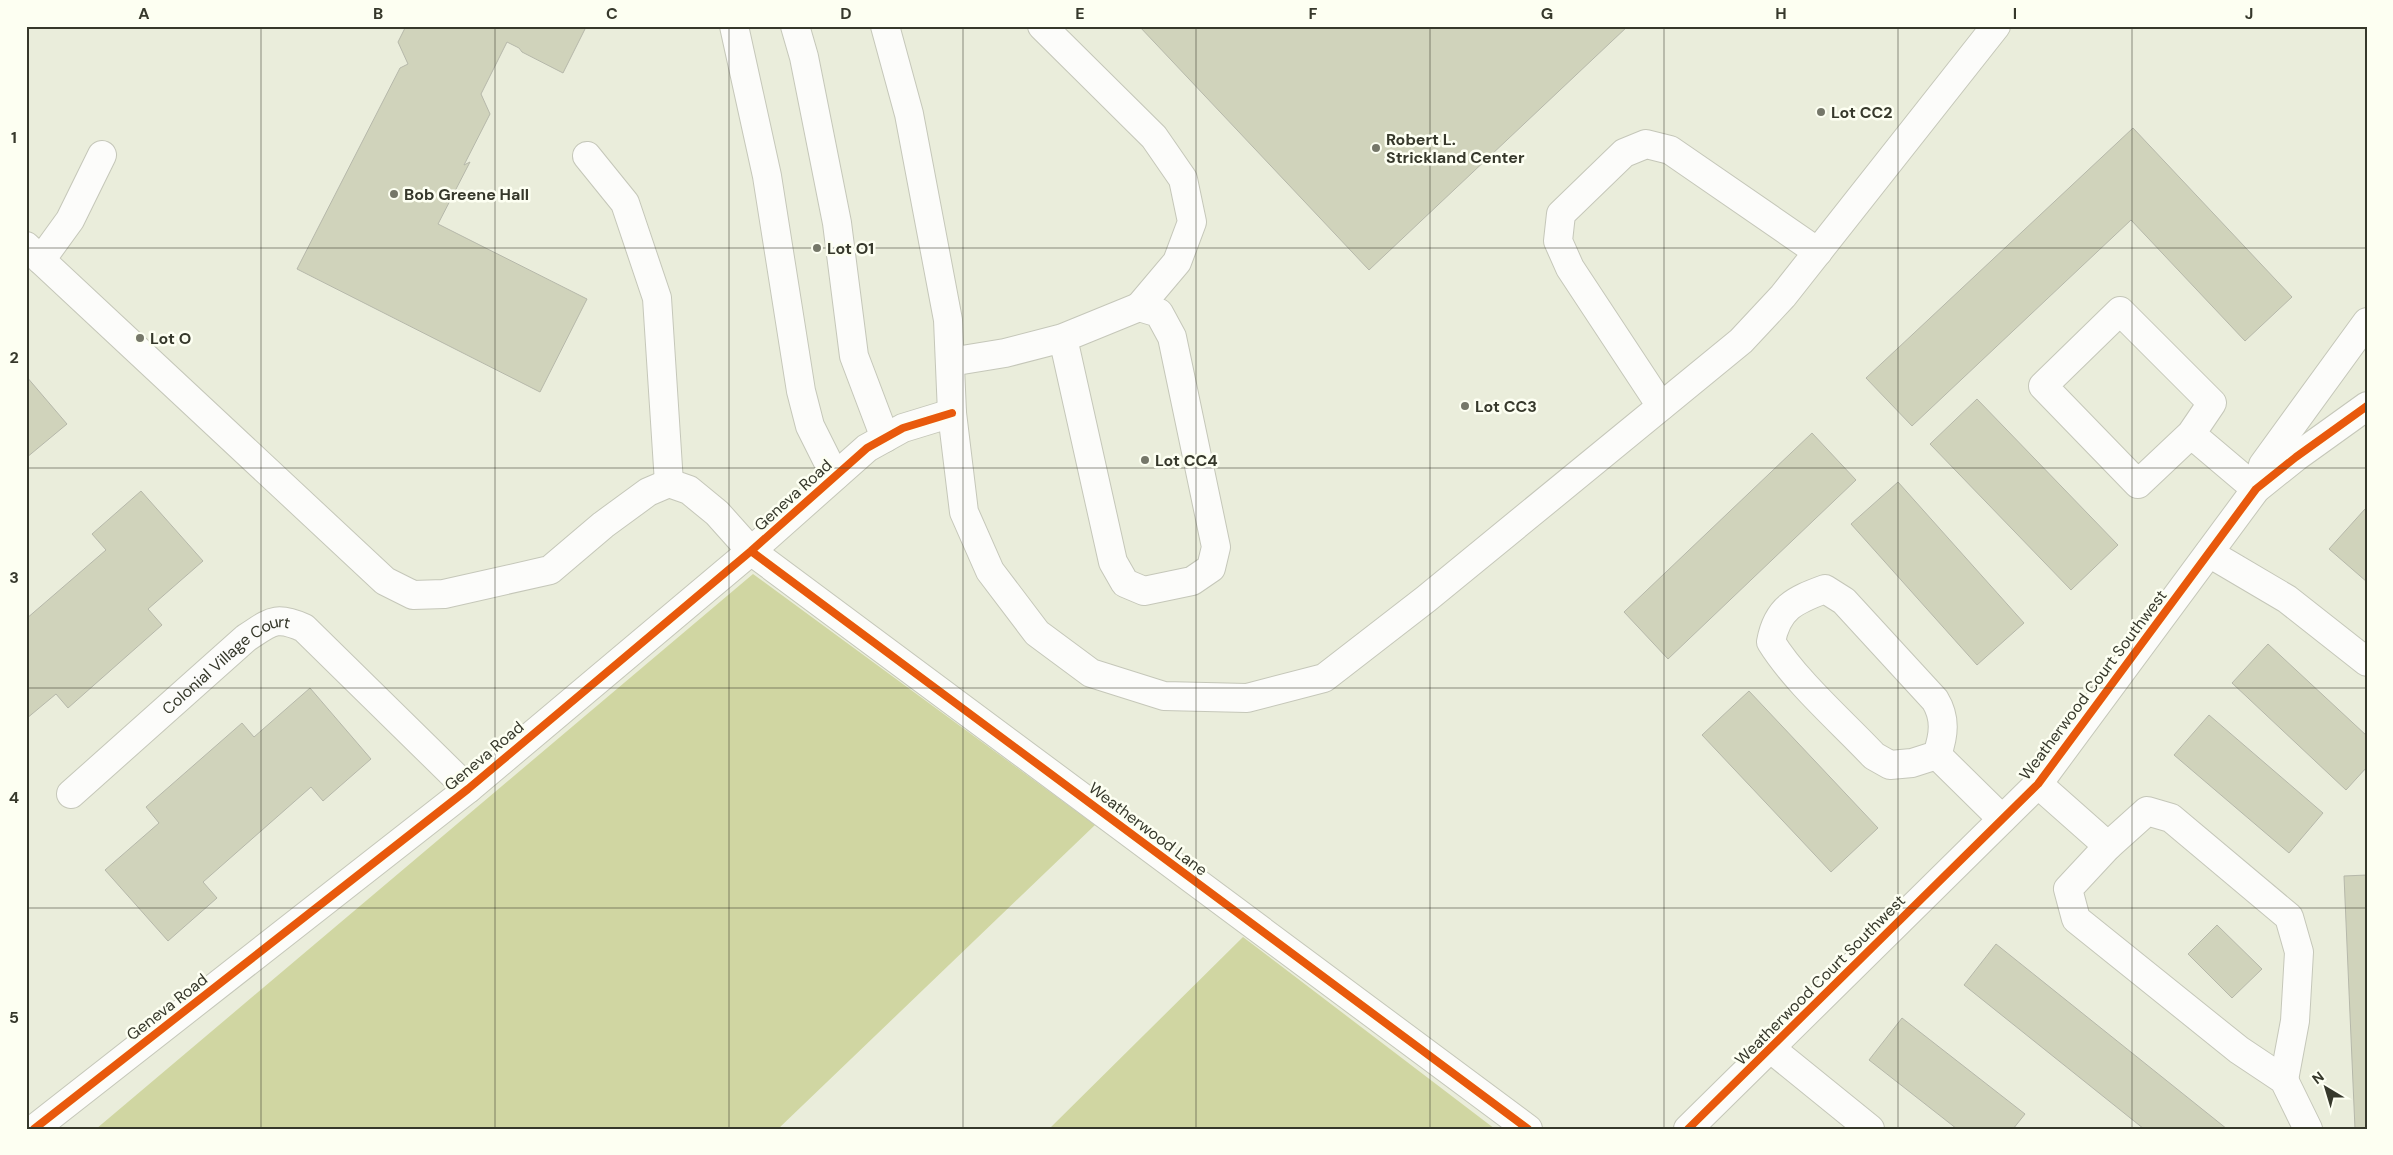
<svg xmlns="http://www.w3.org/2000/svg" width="2393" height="1155" font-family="'DM Sans',sans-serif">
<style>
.forest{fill:#d0d6a2}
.building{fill:#d0d3bb;stroke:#b6b8aa}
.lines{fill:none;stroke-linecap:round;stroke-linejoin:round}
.minor-casing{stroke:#c5c7b9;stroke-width:30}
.minor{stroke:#fcfcfa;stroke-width:28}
.cycleway-casing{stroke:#fdfff2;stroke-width:11}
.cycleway{stroke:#e8590c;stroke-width:8}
.grid{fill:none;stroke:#36382b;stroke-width:1;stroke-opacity:0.55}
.poi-dot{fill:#757769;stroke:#fdfff2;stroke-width:2}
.labels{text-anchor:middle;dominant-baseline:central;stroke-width:5;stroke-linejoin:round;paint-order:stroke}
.poi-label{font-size:16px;font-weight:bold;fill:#36382b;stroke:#fdfff2;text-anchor:start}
.street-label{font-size:16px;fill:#36382b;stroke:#fdfff2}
.neatline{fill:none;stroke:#36382b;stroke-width:2}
.grid-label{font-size:16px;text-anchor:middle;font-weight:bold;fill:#36382b}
</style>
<rect width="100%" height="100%" fill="#eaeddb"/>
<path class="forest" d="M753,574L1095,825L778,1129H96Z
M1243,937L1495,1129H1049Z"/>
<path class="building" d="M406,26H583L585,29L563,73L522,52L519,48L507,42L481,94L490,114L464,165L470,162L438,224L587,299L540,392L297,269L400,68L408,64L398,42Z
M1139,26H1628L1369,270Z
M2133,128L2292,297L2245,341L2131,220L1912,426L1866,378Z
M26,376L67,424L26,458Z
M1977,399L2118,545L2071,590L1930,444Z
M1812,433L1856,480L1668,659L1624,612Z
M1898,482L2024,623L1977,665L1851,524Z
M141,491L203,561L148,609L162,625L68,708L56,694L26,719V619L106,550L92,534Z
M2365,509L2367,511V582L2329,549Z
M2268,644L2367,736V767L2346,790L2232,683Z
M310,688L371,759L323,801L311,787L203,882L217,898L168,941L105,870L159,823L146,807L242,723L254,737Z
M1749,691L1878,828L1831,872L1702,735Z
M2209,715L2323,813L2289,853L2174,755Z
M2367,875V1129H2355L2344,876Z
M2217,925L2262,969L2232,998L2188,954Z
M1996,944L2227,1129H2144L1964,985Z
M1902,1018L2025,1114L2013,1129H1957L1869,1060Z"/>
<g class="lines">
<defs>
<g id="minor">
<path d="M734,26L767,176L801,391L810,426L835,476"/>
<path d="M795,26L804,57L837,223L854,356L885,438"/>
<path d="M885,26L909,114L948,320L952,413L964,512L990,571L1037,633L1091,673L1164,696L1247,698L1324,678L1426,599L1741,341L1783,296L1996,26"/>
<path d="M1042,26L1154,137L1183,179L1192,222L1177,262L1139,307"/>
<path d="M587,156L625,203L657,298L669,483"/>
<path d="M26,246L385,581L413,595L444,594L550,570L603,525L648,492L669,483L689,490L717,513L751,551L1528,1129"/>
<path d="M41,260L70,220L102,155"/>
<path d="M950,362L1005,353L1063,338L1139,307L1159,313L1172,337L1216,547L1211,568L1192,581L1144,591L1125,583L1113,562L1063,338"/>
<path d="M1661,406L1570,268L1558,241L1561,214L1624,153L1646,144L1670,150L1818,252"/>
<path d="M2191,434L2212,403L2120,311L2043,386L2138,484L2191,434L2256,489"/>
<path d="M2258,483L2263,465L2367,322"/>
<path d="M2209,553L2287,599L2367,662"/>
<path d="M1937,755C1944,735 1946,718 1935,700L1844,601L1825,589C1795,600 1777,608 1771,642C1795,681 1842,722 1874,756L1890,765L1912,763L1937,755L2002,819"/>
<path d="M2038,784L2108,846L2068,889L2076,919L2239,1050L2284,1080L2308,1129"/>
<path id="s1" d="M71,794L246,638C271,622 275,615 304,628L468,789"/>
<path d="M2108,846L2147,811L2171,818L2289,917L2299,952L2295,1021L2284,1080"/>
<path d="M1770,1048L1870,1129"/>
<path d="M34,1129L468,789L751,551L867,448L903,428L952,413"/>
<path d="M1688,1129L2038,784L2256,489L2296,457L2367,406"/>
</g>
</defs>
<use href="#minor" class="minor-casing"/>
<use href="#minor" class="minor"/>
<defs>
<path id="cycleway" d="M751,551L1528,1129
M34,1129L468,789L751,551L867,448L903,428L952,413
M1688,1129L2038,784L2256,489L2296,457L2367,406"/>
</defs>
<use href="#cycleway" class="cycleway-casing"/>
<use href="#cycleway" class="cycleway"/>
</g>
<path class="grid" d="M261,26V1129M495,26V1129M729,26V1129M963,26V1129M1196,26V1129M1430,26V1129M1664,26V1129M1898,26V1129M2132,26V1129M26,248H2367M26,468H2367M26,688H2367M26,908H2367"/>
<g class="poi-dot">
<circle cx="1821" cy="112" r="5"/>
<circle cx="1376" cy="148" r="5"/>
<circle cx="394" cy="194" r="5"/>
<circle cx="817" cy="248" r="5"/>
<circle cx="140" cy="338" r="5"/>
<circle cx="1465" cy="406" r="5"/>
<circle cx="1145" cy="460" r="5"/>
</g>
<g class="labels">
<g class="poi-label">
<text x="1831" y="112">Lot CC2</text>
<text x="1386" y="139">Robert L.<tspan x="1386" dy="18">Strickland Center</tspan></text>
<text x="404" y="194">Bob Greene Hall</text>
<text x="827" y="248">Lot O1</text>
<text x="150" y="338">Lot O</text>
<text x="1475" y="406">Lot CC3</text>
<text x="1155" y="460">Lot CC4</text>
</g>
<g class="street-label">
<text transform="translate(793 495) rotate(-42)">Geneva Road</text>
<text stroke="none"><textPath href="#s1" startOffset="204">Colonial Village Court</textPath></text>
<text transform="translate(2093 685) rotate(-53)">Weatherwood Court Southwest</text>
<text transform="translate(484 756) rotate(-40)">Geneva Road</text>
<text transform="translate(1148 829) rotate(37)">Weatherwood Lane</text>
<text transform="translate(1820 980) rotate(-45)">Weatherwood Court Southwest</text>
<text transform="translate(167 1007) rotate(-38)">Geneva Road</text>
</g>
</g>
<rect width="2393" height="1155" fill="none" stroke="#fdfff2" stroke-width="55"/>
<g transform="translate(2326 1088) rotate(322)" stroke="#fdfff2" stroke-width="4" paint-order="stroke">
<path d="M0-4L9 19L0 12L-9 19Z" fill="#36382b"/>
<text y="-8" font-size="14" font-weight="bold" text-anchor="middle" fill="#36382b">N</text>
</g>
<rect x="28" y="28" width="2338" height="1100" class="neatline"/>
<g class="grid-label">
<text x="144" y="19">A</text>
<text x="378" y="19">B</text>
<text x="612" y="19">C</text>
<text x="846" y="19">D</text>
<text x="1080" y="19">E</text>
<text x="1313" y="19">F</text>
<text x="1547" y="19">G</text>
<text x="1781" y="19">H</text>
<text x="2015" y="19">I</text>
<text x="2249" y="19">J</text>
<text x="14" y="143">1</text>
<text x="14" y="363">2</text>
<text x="14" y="583">3</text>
<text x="14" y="803">4</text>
<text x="14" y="1023">5</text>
</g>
</svg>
